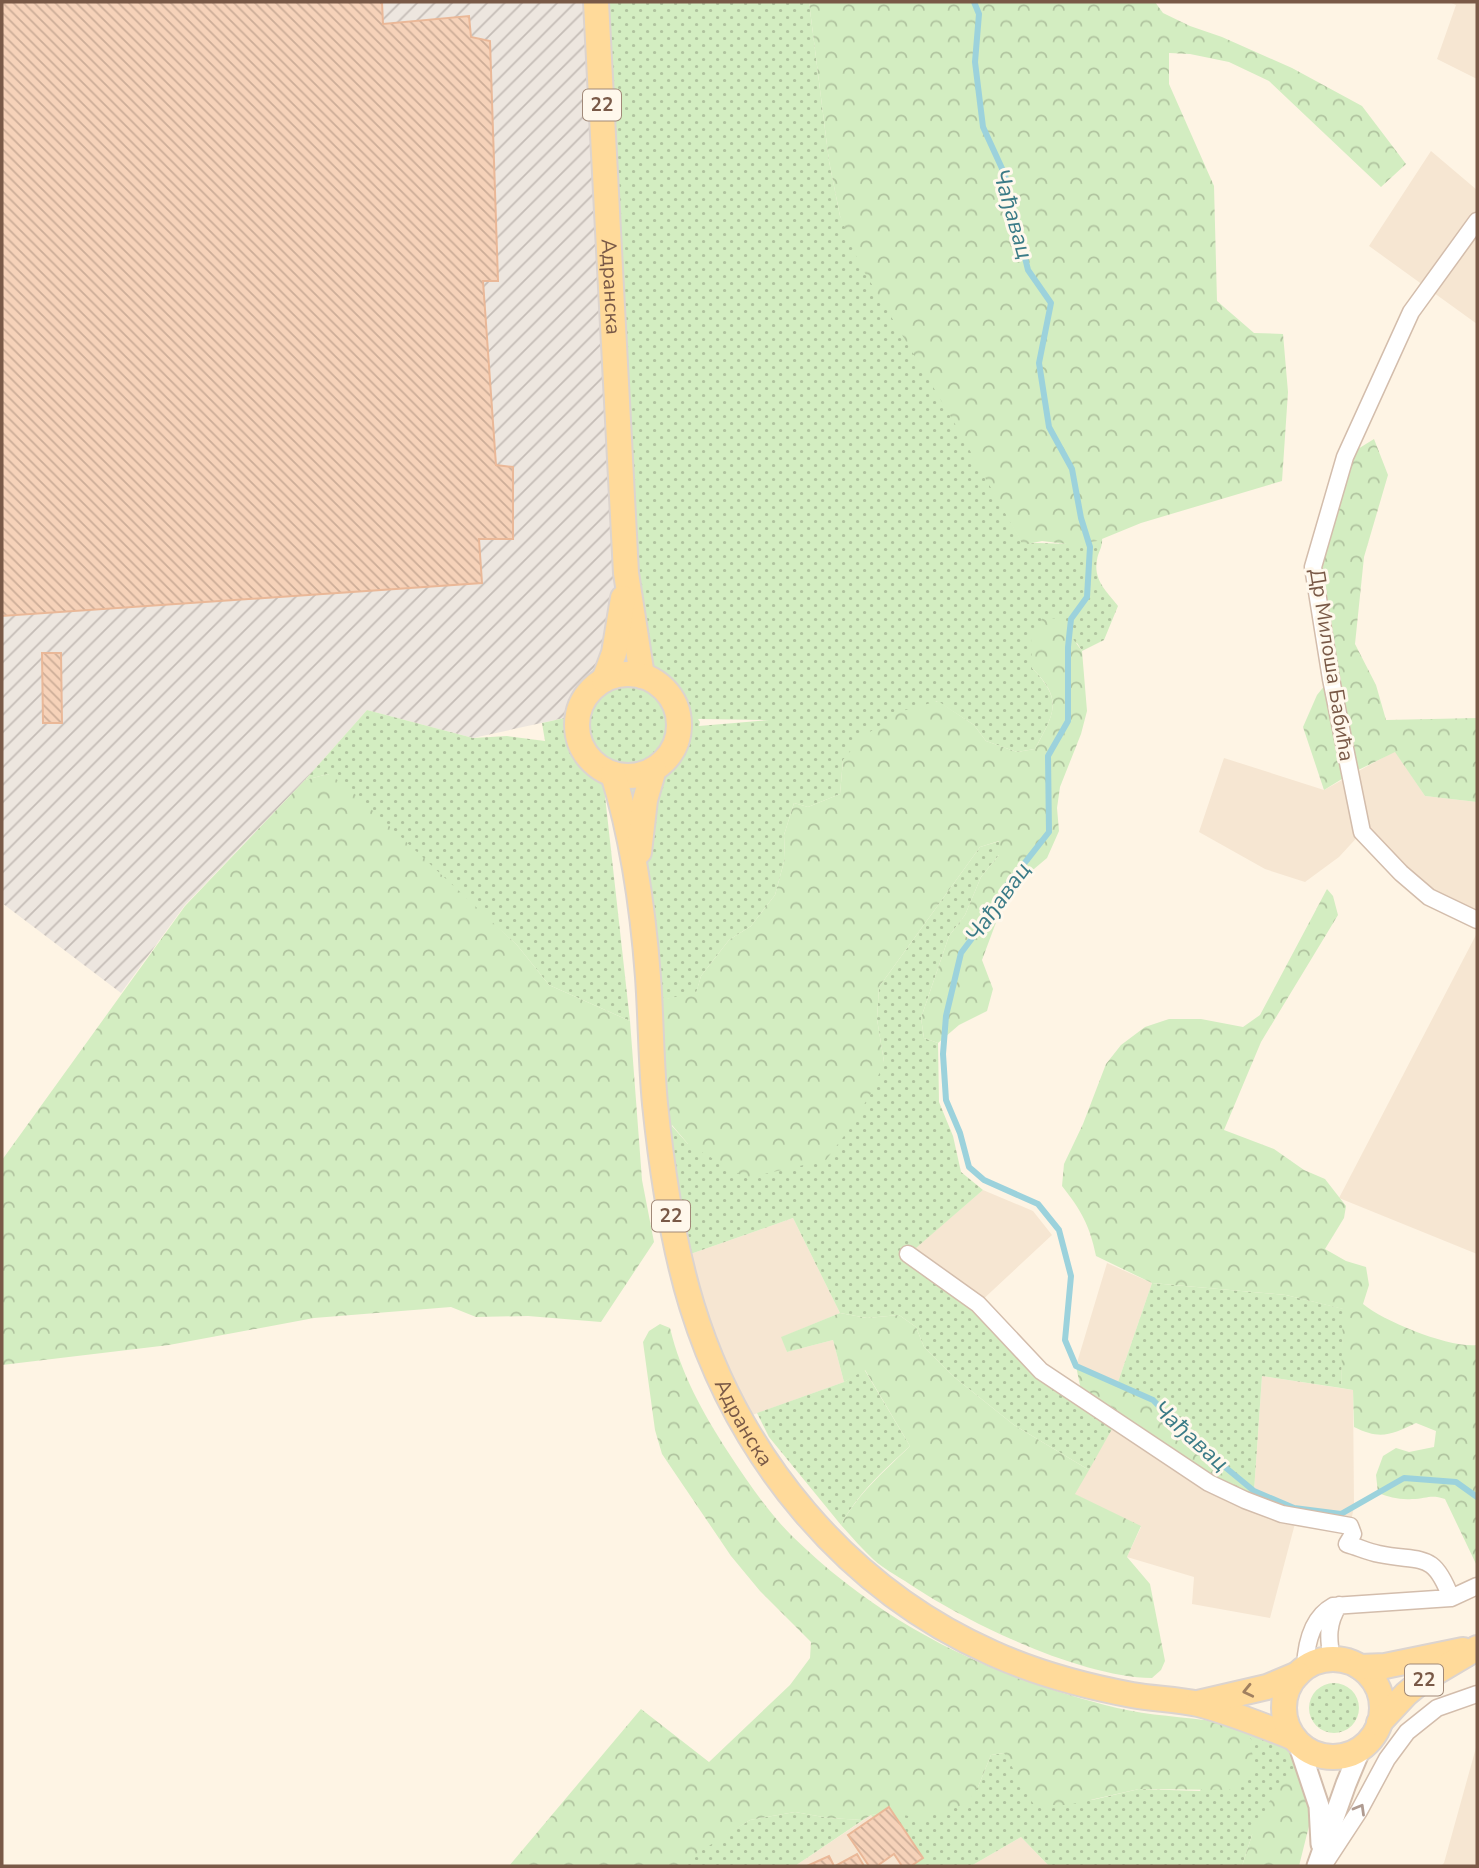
<svg xmlns="http://www.w3.org/2000/svg" width="1479" height="1868" font-family="'Nunito Sans',sans-serif">
<style>
.residential{fill:#f6e6d2}
.industrial{fill:url(#industrial-furrows)}
.grass{fill:url(#grass-dots);fill-rule:evenodd}
.forest{fill:url(#forest-crowns)}
.lines{fill:none;stroke-linecap:round;stroke-linejoin:round}
.stream{stroke:#9cd2dc;stroke-width:6}
.building{fill:url(#building-back-hatch);stroke:#eab898;stroke-width:2}
.minor-casing{stroke:#d3bdac;stroke-width:19}
.tertiary-casing{stroke:#d3bdac;stroke-width:23}
.primary-casing{stroke:#dcd4cf;stroke-width:28}
.minor{stroke:#fff;stroke-width:16}
.tertiary{stroke:#fff;stroke-width:19}
.primary{stroke:#ffda9a;stroke-width:24}
.oneway{stroke:#a18060}
.oneway2{stroke:#af9b91}
.labels{text-anchor:middle;dominant-baseline:central;stroke-width:6;stroke-linejoin:round;paint-order:stroke}
.shield{fill:#fff8ec;stroke:#a18978;stroke-width:2}
.shield-label{font-size:19px;font-weight:bold;fill:#795947}
.street-label{font-size:21px;fill:#795947;stroke:#fff8ec}
.water-label{font-size:23px;font-style:italic;fill:#3b7b87;stroke:#fff8ec}
</style>
<defs>
<pattern id="industrial-furrows" width="10" height="10" patternUnits="userSpaceOnUse" patternTransform="scale(1.75)"><rect width="10" height="10" fill="#ede6df"/><path d="M-1 1l2-2M0 10L10 0M9 11l2-2" fill="none" stroke="#c5bdb7"/></pattern>
<pattern id="grass-dots" width="8" height="8" patternUnits="userSpaceOnUse" patternTransform="scale(1.75)"><rect width="8" height="8" fill="#d3edc1"/><path d="M2 2h.1M6 6h.1" fill="none" stroke="#b0c39f" stroke-width="1.8" stroke-linecap="round"/></pattern>
<pattern id="forest-crowns" width="20" height="18" patternUnits="userSpaceOnUse" patternTransform="scale(1.75)"><rect width="20" height="18" fill="#d3edc1"/><path d="M2 6a3 3 0 1 1 6 0M12 15a3 3 0 1 1 6 0" fill="none" stroke="#b0c39f"/></pattern>
<pattern id="building-back-hatch" width="6" height="6" patternUnits="userSpaceOnUse" patternTransform="scale(1.75)"><rect width="6" height="6" fill="#f6d2b9"/><path d="M-1 5l2 2M0 0l6 6M5-1l2 2" fill="none" stroke="#ccad98"/></pattern>
</defs>
<rect width="100%" height="100%" fill="#fef4e4"/>
<path class="residential" d="M1449,2H1477V79L1437,59L1456,5Z
M1431,151L1477,190V324L1369,246Z
M1395,751L1425,796L1477,802V920L1459,913L1362,832L1339,857L1305,882L1265,869L1199,832L1224,758L1324,790Z
M1477,933V1254L1339,1198Z
M983,1190L1033,1211L1052,1235L978,1304L908,1254Z
M793,1218L840,1313L782,1337L787,1352L833,1340L844,1382L741,1419L679,1258Z
M1107,1263L1152,1283L1117,1385L1076,1366Z
M1262,1376L1353,1390L1354,1507L1350,1526L1297,1516L1270,1618L1192,1604L1194,1577L1127,1557L1141,1527L1074,1494L1116,1422L1245,1500L1254,1491Z
M1477,1744V1866H1441L1444,1863Z
M871,1815L909,1866H795Z
M1021,1837L1049,1866H971Z"/>
<path class="industrial" d="M2,2H582L626,573L595,687L584,700L578,715L473,738L367,710L305,780L185,905L121,993L2,903Z"/>
<path class="grass" d="M597,2H809L829,161L840,216L1023,544C1049,540 1077,549 1102,538C1103,547 1098,552 1097,560C1093,580 1107,592 1118,606L1104,640L1082,651L1077,643L1032,668C1064,701 1054,713 1035,749L1017,752L986,741L974,725L937,701L843,760L840,794L808,807L794,803L784,835L785,858L775,895L751,926L729,940L701,976L696,994L649,1002L624,812L622,776C705,773 693,660 609,678L622,611ZM698,719L769,720L699,726L700,722Z
M587 726a41 41 0 1 1 82 0a41 41 0 1 1-82 0Z
M367,710L473,738L507,736L545,741L542,723L578,715C577,739 582,755 602,769L630,1021L549,985L517,945L328,774L305,780Z
M1000,841L999,855L981,877L965,915L949,936L921,1018L924,1038L938,1043L939,1102L953,1136L961,1172L983,1190L909,1254L1116,1422L1089,1470L1014,1425L954,1377L924,1347L916,1327L899,1315L867,1318L840,1313L793,1218L679,1258L660,1146L671,1125L688,1144L884,1062L877,1019L879,987L980,847Z
M1152,1283L1286,1295L1344,1309L1341,1388L1262,1376L1254,1491L1153,1400L1117,1385Z
M864,1369L910,1446C884,1470 858,1493 841,1525L769,1437L757,1413L844,1382Z
M1309 1708a25 25 0 1 1 50 0a25 25 0 1 1-50 0Z
M1234,1723L1289,1743L1310,1797L1252,1835L1242,1866H1049L1021,1837L971,1866H909L871,1815L892,1812L978,1787L991,1755L1004,1753L1092,1800L1139,1789L1200,1791Z
M795,1812L829,1818L863,1820L795,1866H673L750,1820Z"/>
<path class="forest" d="M809,2H1155L1163,13L1190,26L1222,37L1292,68L1362,106L1406,164L1381,187L1269,81L1229,62L1190,54L1169,53V84L1214,186L1217,301L1254,333L1283,334L1288,392L1282,481L1141,523L1097,541L1075,545L1042,541L1023,545L951,417L859,263L840,216L829,161Z
M1374,439L1388,475L1364,557L1355,644L1376,685L1386,720L1477,718V802L1425,796L1395,752L1350,774L1324,790L1303,727L1317,695L1330,679L1313,567L1345,457Z
M1043,617L1058,619L1082,651L1087,711L1081,734L1060,787L1057,808L1059,831L1047,858L1021,880L1001,909L982,960L993,989L987,1011L959,1025L938,1043L924,1038L921,1018L949,936L965,915L981,877L999,855V841L980,847L879,987L877,1019L884,1062L871,1093L850,1128L826,1160L746,1178L688,1144L672,1125L660,1146L649,1002L696,993L701,976L729,940L751,926L775,895L785,858L784,835L794,803L808,807L840,794L843,760L862,737L902,711L938,701L974,725L986,741L1017,752L1035,749C1054,713 1064,700 1032,668L1031,637Z
M328,774L344,784L517,945L549,985L630,1021L642,1180L654,1242L601,1322L528,1316L476,1317L451,1307L314,1318L169,1345L2,1365V1160L185,906L305,780Z
M1327,889L1333,896L1338,915L1261,1042L1224,1130L1274,1149L1304,1170L1325,1179L1346,1206L1344,1218L1325,1249L1346,1261L1366,1267L1369,1285L1363,1304C1385,1322 1449,1348 1477,1345V1566L1445,1499C1430,1494 1427,1499 1412,1499C1400,1500 1389,1497 1378,1493L1376,1475L1383,1456L1396,1448L1409,1452L1434,1447L1436,1431L1416,1423C1391,1435 1380,1440 1354,1427L1353,1390L1341,1388L1343,1309L1286,1295L1152,1283L1096,1256C1090,1226 1081,1210 1062,1186L1064,1164L1083,1124L1106,1064L1121,1045L1145,1027L1169,1019H1201L1243,1027L1260,1015Z
M840,1313L867,1318L899,1315L916,1327L924,1347L954,1377L1014,1425L1089,1470L1075,1494L1141,1526L1127,1557L1150,1584L1165,1661L1161,1670L1152,1678C1079,1677 965,1622 905,1581C895,1575 883,1568 874,1560C862,1549 852,1537 841,1525C858,1493 885,1471 910,1446L865,1370L844,1382L833,1340L787,1352L781,1337Z
M660,1324L670,1328C681,1374 703,1413 728,1452C747,1481 768,1512 792,1536C882,1624 985,1674 1105,1705C1137,1714 1171,1716 1204,1720C1213,1721 1228,1720 1235,1725C1241,1728 1246,1734 1251,1739L1253,1761L1250,1779L1229,1790L1139,1789L1068,1805H1034L1004,1753L991,1755L978,1787L966,1804L921,1819L892,1812L871,1815L863,1820L829,1818L795,1812L750,1820L677,1866H509L641,1709L709,1762L790,1685L810,1658L811,1642L760,1591L731,1556L662,1454L655,1430L643,1342L649,1331Z
M1076,1366L1153,1400L1191,1439L1254,1491L1245,1500L1083,1400Z
M1282,1778L1294,1779L1303,1783L1312,1814L1299,1866H1242L1252,1835Z"/>
<g class="lines">
<path class="stream" d="M974,2L979,14L975,62L983,127L1005,175L1028,270L1051,303L1039,363L1049,427L1072,469L1081,518L1090,547L1087,597L1071,619L1068,647V721L1048,756L1049,832L1008,884L985,921L961,953L946,1016L943,1054L946,1100L960,1133L969,1167L984,1180L1038,1204L1059,1230L1071,1276L1065,1340L1076,1366L1153,1400L1191,1439L1254,1491L1294,1508L1341,1514L1404,1478L1456,1482L1477,1497"/>
</g>
<path class="building" d="M2,2H382L383,24L469,16L471,37L490,41L498,281H483L496,465L513,467V539H479L482,583L2,616Z
M42,653H61L62,723H43Z
M889,1807L923,1858L911,1866H902L894,1854L877,1866H869L848,1835Z
M857,1854L864,1866H838L837,1865Z
M829,1856L834,1866H807Z"/>
<g class="lines">
<defs>
<path id="minor" d="M1477,221L1411,312L1345,457L1313,567L1331,679L1362,832L1401,873L1429,897L1477,920
M908,1254L978,1304L1041,1371L1209,1483L1245,1500L1282,1514L1350,1526L1353,1534L1347,1544C1358,1547 1368,1552 1379,1554C1422,1563 1433,1550 1451,1598
M1332,1659C1328,1639 1327,1623 1339,1605
M1305,1667C1306,1645 1311,1618 1333,1606L1451,1598L1477,1586
M1323,1866L1359,1811L1387,1759L1407,1732L1437,1708L1477,1694"/>
<path id="tertiary" d="M1298,1743L1319,1806L1321,1844
M1317,1866L1346,1784L1361,1748"/>
<g id="primary">
<path id="s1" d="M596,2L626,573L642,676"/>
<circle cx="628" cy="725" r="51"/>
<path d="M604,680L614,653L623,598"/>
<path id="s2" d="M613,774C633,839 643,910 648,977C651,1019 651,1062 655,1104C662,1172 672,1241 692,1306C739,1458 846,1588 992,1653C1036,1673 1084,1686 1132,1695C1154,1699 1177,1699 1198,1704C1230,1712 1261,1725 1292,1737"/>
<path d="M639,852L645,800L654,769"/>
<circle cx="1333" cy="1708" r="49"/>
<path d="M1360,1667L1385,1666L1463,1650"/>
<path d="M1198,1703L1267,1687L1298,1674"/>
<path d="M1379,1723L1406,1694L1423,1680L1477,1648"/>
</g>
</defs>
<use href="#minor" class="minor-casing"/>
<use href="#tertiary" class="tertiary-casing"/>
<use href="#primary" class="primary-casing"/>
<use href="#minor" class="minor"/>
<use href="#tertiary" class="tertiary"/>
<use href="#primary" class="primary"/>
</g>
<defs><path id="oneway-chevron" d="M-2-3.5L2.5 0L-2 3.5" fill="none" stroke-width="1.6" stroke-linecap="round" stroke-linejoin="round" transform="scale(1.75)"/></defs>
<use class="oneway" href="#oneway-chevron" transform="translate(1248 1691) rotate(167)"/>
<use class="oneway2" href="#oneway-chevron" transform="translate(1360 1809) rotate(-60)"/>
<g class="labels">
<g class="shield">
<rect x="583" y="89.5" width="38" height="31" rx="5"/>
<rect x="652" y="1200.5" width="38" height="31" rx="5"/>
<rect x="1405" y="1664.5" width="38" height="31" rx="5"/>
</g>
<g class="shield-label">
<text x="602" y="105">22</text>
<text x="671" y="1216">22</text>
<text x="1424" y="1680">22</text>
</g>
<g class="street-label">
<text stroke="none"><textPath href="#s1" startOffset="285">Адранска</textPath></text>
<text transform="translate(1332 665) rotate(81)">Др Милоша Бабића</text>
<text stroke="none"><textPath href="#s2" startOffset="667">Адранска</textPath></text>
</g>
<g class="water-label">
<text transform="translate(1013 214) rotate(74)">Чађавац</text>
<text transform="translate(998 902) rotate(-54)">Чађавац</text>
<text transform="translate(1191 1436) rotate(42)">Чађавац</text>
</g>
</g>
<rect width="1479" height="1868" fill="none" stroke="#795947" stroke-width="7"/>
</svg>
